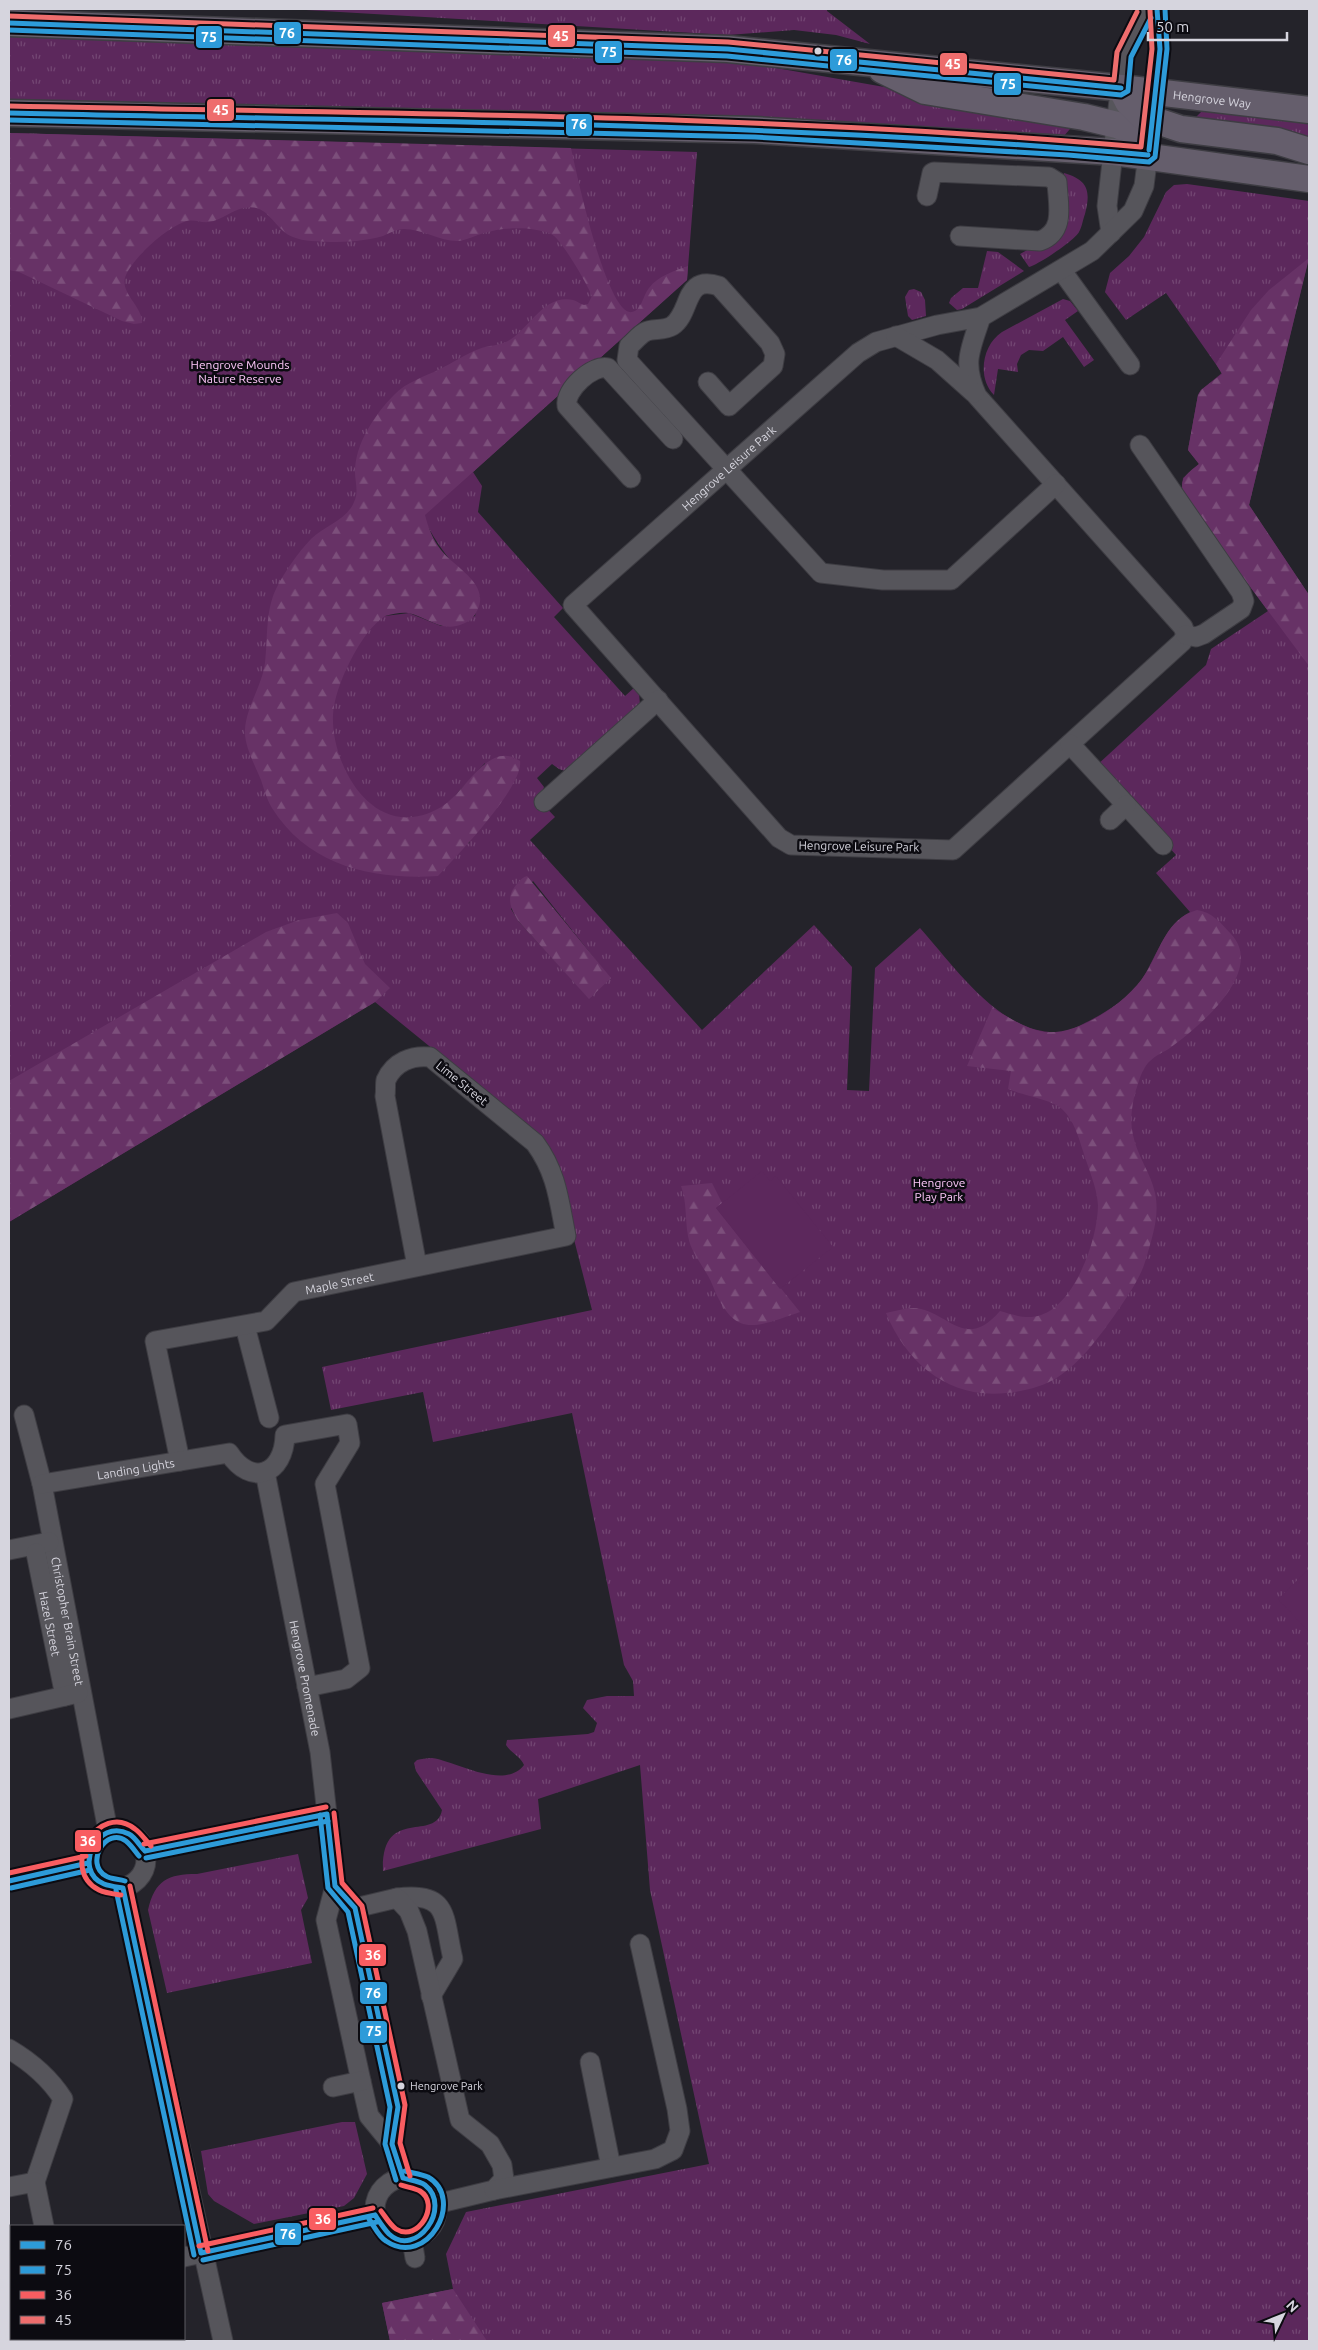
<svg xmlns="http://www.w3.org/2000/svg" width="1318" height="2350" font-family="Ubuntu,sans-serif">
<style>
.grass{fill:url(#grass-tufts);fill-rule:evenodd}
.forest{fill:url(#forest-firs)}
.garden{fill:#5c285c}
.lines{fill:none;stroke-linecap:round;stroke-linejoin:round}
.minor-casing{stroke:#3e3d43;stroke-width:21}
.highway-casing{stroke:#3e3d43;stroke-width:29}
.minor{stroke:#56555b;stroke-width:19}
.highway{stroke:#655e6c;stroke-width:26}
.bus-1-casing{stroke:#0c0b11;stroke-width:9}
.bus-2-casing{stroke:#0c0b11;stroke-width:9}
.bus-3-casing{stroke:#0c0b11;stroke-width:9}
.bus-4-casing{stroke:#0c0b11;stroke-width:9}
.bus-1{stroke:#2d9bd9;stroke-width:5}
.bus-2{stroke:#2d9bd9;stroke-width:5}
.bus-3{stroke:#f95d61;stroke-width:5}
.bus-4{stroke:#ee6d6d;stroke-width:5}
.bus-dot{fill:#d6d5de;stroke:#0c0b11;stroke-width:2}
.labels{text-anchor:middle;dominant-baseline:central;stroke-width:5;stroke-linejoin:round;paint-order:stroke}
.bus-label{font-size:11px;fill:#d6d5de;stroke:#0c0b11;text-anchor:start}
.street-label{font-size:12px;fill:#d6d5de;stroke:#0c0b11}
.park-label{font-size:12px;fill:#fec8fa;stroke:#0c0b11}
.line-badge{stroke:#0c0b11;stroke-width:2}
.badge-label{font-size:14px;text-anchor:middle;font-weight:bold;fill:#fff}
</style>
<defs>
<pattern id="grass-tufts" width="24" height="20" patternUnits="userSpaceOnUse" patternTransform="scale(1.25)"><rect width="24" height="20" fill="#5c285c"/><path d="M3 7l-1-3M5 7V3M7 7l1-3M15 17l-1-3M17 17v-4M19 17l1-3" fill="none" stroke="#734673"/></pattern>
<pattern id="forest-firs" width="22" height="20" patternUnits="userSpaceOnUse" patternTransform="scale(1.25)"><rect width="22" height="20" fill="#673266"/><path d="M5 1l3.5 6h-7zM16 11l3.5 6h-7z" fill="#7c4f7b"/></pattern>
</defs>
<rect width="100%" height="100%" fill="#24232a"/>
<path class="grass" d="M289,9H827V11L870,44L836,35L794,30L728,35Z
M9,36L579,53L754,64L1077,121L1063,137L744,119L9,100Z
M1205,108L1309,123V144L1191,122Z
M9,133L697,152L687,280L473,472L482,486L478,512L563,608L554,617L625,696L635,687L639,693L640,705L568,772L559,769L552,764L537,778L544,787L539,800L555,817L530,840L702,1030L814,925L852,967L847,1090L869,1091L875,968L920,928C955,967 1002,1037 1061,1032C1070,1031 1081,1025 1089,1021C1106,1012 1126,1000 1138,985C1156,961 1162,927 1190,912L1156,873L1176,855L1096,766L1206,665L1211,649L1268,611L1191,507L1182,488L1183,478L1199,464L1188,450L1198,395L1201,390L1222,373L1166,293L1126,320L1105,292L1110,273L1129,256L1144,237L1166,192L1174,185L1187,184L1309,201V257L1249,505L1309,595V2341H390L382,2303L453,2289L446,2254L466,2212L709,2164L650,1890L640,1765L538,1799L541,1829L383,1871C381,1805 436,1843 442,1810L416,1771L414,1763L417,1760C421,1759 427,1758 432,1758C456,1761 504,1791 524,1765C521,1757 511,1753 506,1745L507,1740L588,1734L594,1732L597,1723L583,1708L587,1700L607,1696H634L633,1681L624,1665L572,1413L433,1442L423,1392L331,1410L322,1367L592,1310L551,1149L541,1137L375,1002L9,1222ZM428,527C442,553 462,574 480,597L475,616L441,626L409,613L385,616ZM485,763L469,844L451,800ZM533,881L610,978L589,998L519,922L511,909Z
M1064,173C1088,180 1091,191 1085,214C1083,219 1082,227 1079,232C1075,240 1038,265 1029,267L1020,254L1047,239Z
M987,251L998,252L1024,271L962,309L957,310L949,303L951,298L963,288H978Z
M914,289L921,292L925,300L926,316L912,320L908,316L905,297L909,290Z
M1063,299L1070,301L1078,311L1065,320L1094,360L1084,367L1063,337L1043,351L1029,350L1021,355L1017,364L1018,372L998,369L994,395C977,378 982,345 1002,332Z
M298,1854L308,1898L301,1910L312,1963L167,1993L148,1910C155,1880 168,1874 197,1874Z
M342,2122H355L367,2174L354,2198L344,2206L254,2224L214,2201L208,2194L201,2151Z"/>
<path class="forest" d="M9,133L571,148C576,171 607,317 632,312C642,310 643,295 649,288C658,276 674,271 688,266L687,280L425,515C428,527 433,540 441,550C455,568 491,584 477,611C473,620 465,624 456,626C439,630 424,616 408,613C401,612 393,614 385,616C361,631 334,687 333,715C331,758 363,823 413,817C425,816 440,809 448,802C467,787 491,740 520,761C524,786 457,856 438,876C374,880 309,867 272,808C267,800 264,789 261,780C255,765 244,746 245,730C246,707 262,686 265,663C268,639 265,612 276,589C285,571 297,554 311,539C324,526 347,520 354,502C359,492 355,482 355,472C355,444 375,414 394,395C406,382 424,377 440,369C453,363 465,354 479,349C488,345 499,346 508,341C529,330 543,294 573,300C577,301 580,304 584,305L588,304L592,296C587,284 561,238 551,234C532,226 504,227 484,233C476,235 467,240 459,241C441,242 423,229 404,229C396,229 390,233 383,236C366,241 347,242 330,242C319,241 304,242 293,237C274,230 269,202 244,208C232,210 222,220 209,222C200,223 193,218 184,222C165,229 134,257 126,275C118,292 143,306 142,323L134,324L122,321L19,272L9,270Z
M1309,258L1249,505L1309,595V666L1191,507C1178,484 1178,480 1199,464L1188,450L1198,395L1201,390L1222,374L1216,364L1251,310L1269,290Z
M527,876L611,978L589,999L519,922C510,908 505,896 518,883C521,879 523,877 527,876Z
M1197,910C1212,912 1221,923 1231,934C1266,971 1199,1027 1170,1048C1164,1052 1156,1055 1150,1061C1145,1065 1141,1074 1139,1081C1133,1097 1129,1118 1133,1135C1137,1156 1151,1173 1155,1193C1160,1216 1152,1237 1146,1259C1140,1280 1126,1298 1114,1316C1098,1338 1081,1362 1058,1377C1042,1387 1025,1391 1006,1393C949,1399 907,1364 886,1313C897,1311 910,1306 921,1309C952,1317 967,1349 1000,1311C1014,1315 1027,1320 1041,1315C1075,1304 1098,1239 1098,1205C1097,1187 1088,1168 1083,1151C1078,1136 1074,1121 1063,1110C1052,1099 1024,1096 1008,1089L1011,1071L967,1066L992,1008C1009,1017 1025,1029 1044,1032C1079,1036 1128,1002 1146,973C1161,949 1166,919 1197,910Z
M337,913L348,923L365,964L390,988L375,1002L9,1222V1081L266,932L299,920Z
M712,1183L722,1203L716,1208L800,1312C753,1328 734,1339 712,1284C705,1267 691,1254 688,1236C685,1219 687,1202 681,1186Z
M453,2289L487,2341H390L382,2303Z"/>
<path class="garden" d="M762,1171L770,1181L776,1176L833,1247L780,1289L716,1208Z
M1309,1569V1632L1278,1599Z"/>
<g class="lines">
<defs>
<g id="minor">
<path d="M927,196L932,173L934,172L1049,177L1057,182C1058,205 1066,231 1040,241L960,236"/>
<path d="M1111,233L1107,206L1124,55L1134,32L1148,9"/>
<path d="M1062,271L1130,365"/>
<path id="s1" d="M981,317C970,350 962,363 977,396L1183,627L1186,635L1182,642L953,850L791,845L779,838L573,605L858,353L876,342L937,325L981,317L1092,251L1133,211L1144,186L1156,92L1160,49L1157,9"/>
<path d="M896,336L937,360L974,393"/>
<path d="M708,382L729,406L773,366L775,354L770,343L719,286C683,274 692,313 672,326C664,331 652,328 645,332C639,335 634,342 629,346L627,360L821,573L883,580H951L1056,484"/>
<path d="M1140,445L1241,592L1244,601L1241,609L1204,634L1196,637L1186,635"/>
<path d="M631,478L567,406C564,390 593,364 608,368L673,439"/>
<path d="M1070,744L1163,845"/>
<path d="M544,802L658,700"/>
<path d="M1110,820L1126,805"/>
<path d="M245,1326L269,1418"/>
<path id="s2" d="M24,1415L42,1484L108,1831"/>
<path id="s3" d="M180,1461L155,1341L266,1321L294,1292L566,1236C559,1201 557,1173 535,1143L430,1057C412,1055 394,1062 386,1080C385,1084 386,1091 385,1096L417,1266"/>
<path id="s4" d="M265,1472L320,1752L335,1886L355,1908L398,2107L392,2144L403,2178"/>
<path id="s5" d="M42,1484L229,1453C251,1487 284,1475 285,1435L347,1424L350,1443L325,1484L360,1668L346,1679L307,1687"/>
<path d="M9,1550L49,1542"/>
<path id="s6" d="M36,1553L65,1696"/>
<path d="M9,1709L78,1693"/>
<circle cx="117" cy="1859" r="29"/>
<path d="M145,1851L327,1814"/>
<path d="M9,1881L88,1863"/>
<path d="M335,1886L326,1920L361,2081L369,2116L392,2144"/>
<path d="M123,1888L223,2341"/>
<path d="M397,1898C450,1891 443,1917 453,1959L431,1996"/>
<path d="M355,1908L397,1898L409,1911L417,1931L460,2120L490,2144L502,2165L504,2179L494,2190L436,2204"/>
<path d="M9,2049C31,2062 49,2077 63,2099L35,2182"/>
<path d="M590,2062L611,2167"/>
<path d="M333,2087L361,2081"/>
<circle cx="406" cy="2209" r="31"/>
<path d="M9,2187L35,2182L44,2226"/>
<path d="M494,2190L655,2159L673,2150L680,2131L677,2109L640,1944"/>
<path d="M412,2240L415,2258"/>
<path d="M9,2246H11"/>
<path d="M184,2257L375,2215"/>
<path d="M9,2292L11,2291"/>
</g>
<g id="highway">
<path id="s7" d="M9,23L728,49L1121,88L1309,110"/>
<path d="M882,70L925,91L1084,117L1117,125L1128,130L1148,155"/>
<path d="M1121,88L1128,102L1142,116L1181,129L1277,141L1309,151"/>
<path d="M9,113L755,130L1114,152L1309,179"/>
</g>
</defs>
<use href="#minor" class="minor-casing"/>
<use href="#highway" class="highway-casing"/>
<use href="#minor" class="minor"/>
<use href="#highway" class="highway"/>
<defs>
<path id="bus-1" d="M9,23L728,49L1121,88
M9,113C389,122 770,121 1148,155
M1149,150L1160,49L1157,9
M327,1814L335,1886L355,1908L398,2107L392,2144L403,2178
M145,1851L327,1814
M9,1881L88,1863
M123,1888L201,2253
M123,1888C117,1887 109,1886 104,1884C72,1871 97,1817 129,1834C135,1837 140,1846 145,1851
M375,2215C379,2221 384,2229 389,2234C416,2259 453,2207 425,2185C420,2181 409,2180 403,2178
M201,2253L375,2215"/>
<path id="bus-2" d="M9,30L727,56L1121,95L1128,91L1131,57L1151,18
M9,120L755,137L1068,155L1149,162L1155,157L1167,49L1165,9
M320,1815L328,1888L348,1912L390,2107L385,2144L396,2180
M146,1858L328,1821
M125,1881C119,1879 110,1879 106,1876C84,1864 106,1826 126,1841C131,1845 135,1851 139,1856
M11,1888L90,1870
M116,1890L194,2255
M369,2219C374,2226 379,2237 386,2241C427,2269 466,2199 428,2177C421,2174 412,2173 405,2171
M203,2260L377,2222"/>
<path id="bus-3" d="M334,1813L342,1883L362,1906L405,2105L400,2143L410,2176
M144,1844L326,1807
M9,1873L86,1856
M130,1886L208,2251
M121,1895C114,1894 105,1893 99,1890C58,1869 99,1800 135,1829C141,1833 146,1841 151,1846
M381,2211C385,2216 390,2225 396,2229C418,2243 441,2204 420,2191C415,2188 406,2187 401,2185
M199,2246L373,2208"/>
<path id="bus-4" d="M9,16L728,42L1114,80L1117,52L1137,12
M9,106C386,114 765,114 1141,147L1152,49L1150,10"/>
</defs>
<use href="#bus-1" class="bus-1-casing"/>
<use href="#bus-2" class="bus-2-casing"/>
<use href="#bus-3" class="bus-3-casing"/>
<use href="#bus-4" class="bus-4-casing"/>
<use href="#bus-1" class="bus-1"/>
<use href="#bus-2" class="bus-2"/>
<use href="#bus-3" class="bus-3"/>
<use href="#bus-4" class="bus-4"/>
</g>
<g class="bus-dot">
<circle cx="818" cy="51" r="4.5"/>
<circle cx="401" cy="2086" r="4.5"/>
</g>
<g class="labels">
<g class="bus-label">
<text x="410" y="2086">Hengrove Park</text>
</g>
<g class="street-label">
<text stroke="none"><textPath href="#s7" startOffset="1206">Hengrove Way</textPath></text>
<text stroke="none"><textPath href="#s1" startOffset="1412">Hengrove Leisure Park</textPath></text>
<text transform="translate(859 846) rotate(1)">Hengrove Leisure Park</text>
<text transform="translate(462 1083) rotate(39)">Lime Street</text>
<text stroke="none"><textPath href="#s3" startOffset="322">Maple Street</textPath></text>
<text stroke="none"><textPath href="#s5" startOffset="95">Landing Lights</textPath></text>
<text stroke="none"><textPath href="#s2" startOffset="211">Christopher Brain Street</textPath></text>
<text stroke="none"><textPath href="#s6" startOffset="72">Hazel Street</textPath></text>
<text stroke="none"><textPath href="#s4" startOffset="210">Hengrove Promenade</textPath></text>
</g>
<g class="park-label">
<text x="240" y="364">Hengrove Mounds<tspan x="240" dy="14">Nature Reserve</tspan></text>
<text x="939" y="1182">Hengrove<tspan x="939" dy="14">Play Park</tspan></text>
</g>
</g>
<g class="line-badge">
<rect x="273" y="21" width="29" height="24" rx="5" fill="#2d9bd9"/>
<rect x="547" y="24" width="29" height="24" rx="5" fill="#ee6d6d"/>
<rect x="195" y="25" width="28" height="24" rx="5" fill="#2d9bd9"/>
<rect x="594" y="40" width="29" height="24" rx="5" fill="#2d9bd9"/>
<rect x="829" y="48" width="29" height="24" rx="5" fill="#2d9bd9"/>
<rect x="939" y="52" width="29" height="24" rx="5" fill="#ee6d6d"/>
<rect x="993" y="72" width="29" height="24" rx="5" fill="#2d9bd9"/>
<rect x="206" y="98" width="29" height="24" rx="5" fill="#ee6d6d"/>
<rect x="565" y="113" width="28" height="24" rx="5" fill="#2d9bd9"/>
<rect x="74" y="1829" width="28" height="24" rx="5" fill="#f95d61"/>
<rect x="358" y="1943" width="29" height="24" rx="5" fill="#f95d61"/>
<rect x="359" y="1981" width="29" height="24" rx="5" fill="#2d9bd9"/>
<rect x="359" y="2020" width="29" height="24" rx="5" fill="#2d9bd9"/>
<rect x="308" y="2207" width="29" height="24" rx="5" fill="#f95d61"/>
<rect x="274" y="2222" width="28" height="24" rx="5" fill="#2d9bd9"/>
</g>
<g class="badge-label">
<text x="287" y="38">76</text>
<text x="561" y="41">45</text>
<text x="209" y="42">75</text>
<text x="609" y="57">75</text>
<text x="844" y="65">76</text>
<text x="953" y="69">45</text>
<text x="1008" y="89">75</text>
<text x="221" y="115">45</text>
<text x="579" y="129">76</text>
<text x="88" y="1846">36</text>
<text x="373" y="1960">36</text>
<text x="373" y="1998">76</text>
<text x="374" y="2036">75</text>
<text x="323" y="2224">36</text>
<text x="288" y="2239">76</text>
</g>
<rect width="1318" height="2350" fill="none" stroke="#d6d5de" stroke-width="20"/>
<rect x="10" y="2225" width="175" height="115" fill="#0c0b11" stroke="#5d5c63"/>
<rect x="20" y="2241" width="25" height="8" fill="#2d9bd9" stroke="#5d5c63"/>
<text x="55" y="2250" font-size="15" fill="#d6d5de">76</text>
<rect x="20" y="2266" width="25" height="8" fill="#2d9bd9" stroke="#5d5c63"/>
<text x="55" y="2275" font-size="15" fill="#d6d5de">75</text>
<rect x="20" y="2291" width="25" height="8" fill="#f95d61" stroke="#5d5c63"/>
<text x="55" y="2300" font-size="15" fill="#d6d5de">36</text>
<rect x="20" y="2316" width="25" height="8" fill="#ee6d6d" stroke="#5d5c63"/>
<text x="55" y="2325" font-size="15" fill="#d6d5de">45</text>
<g transform="translate(1283 2315) rotate(47)" stroke="#0c0b11" stroke-width="4" paint-order="stroke">
<path d="M0-4L9 19L0 12L-9 19Z" fill="#d6d5de"/>
<text y="-8" font-size="14" font-weight="bold" text-anchor="middle" fill="#d6d5de">N</text>
</g>
<path d="M1148 32v8h139v-8" fill="none" stroke="#d6d5de" stroke-width="2.5"/>
<text x="1156" y="32" font-size="15" fill="#d6d5de" stroke="#0c0b11" stroke-width="4" paint-order="stroke">50 m</text>
</svg>
